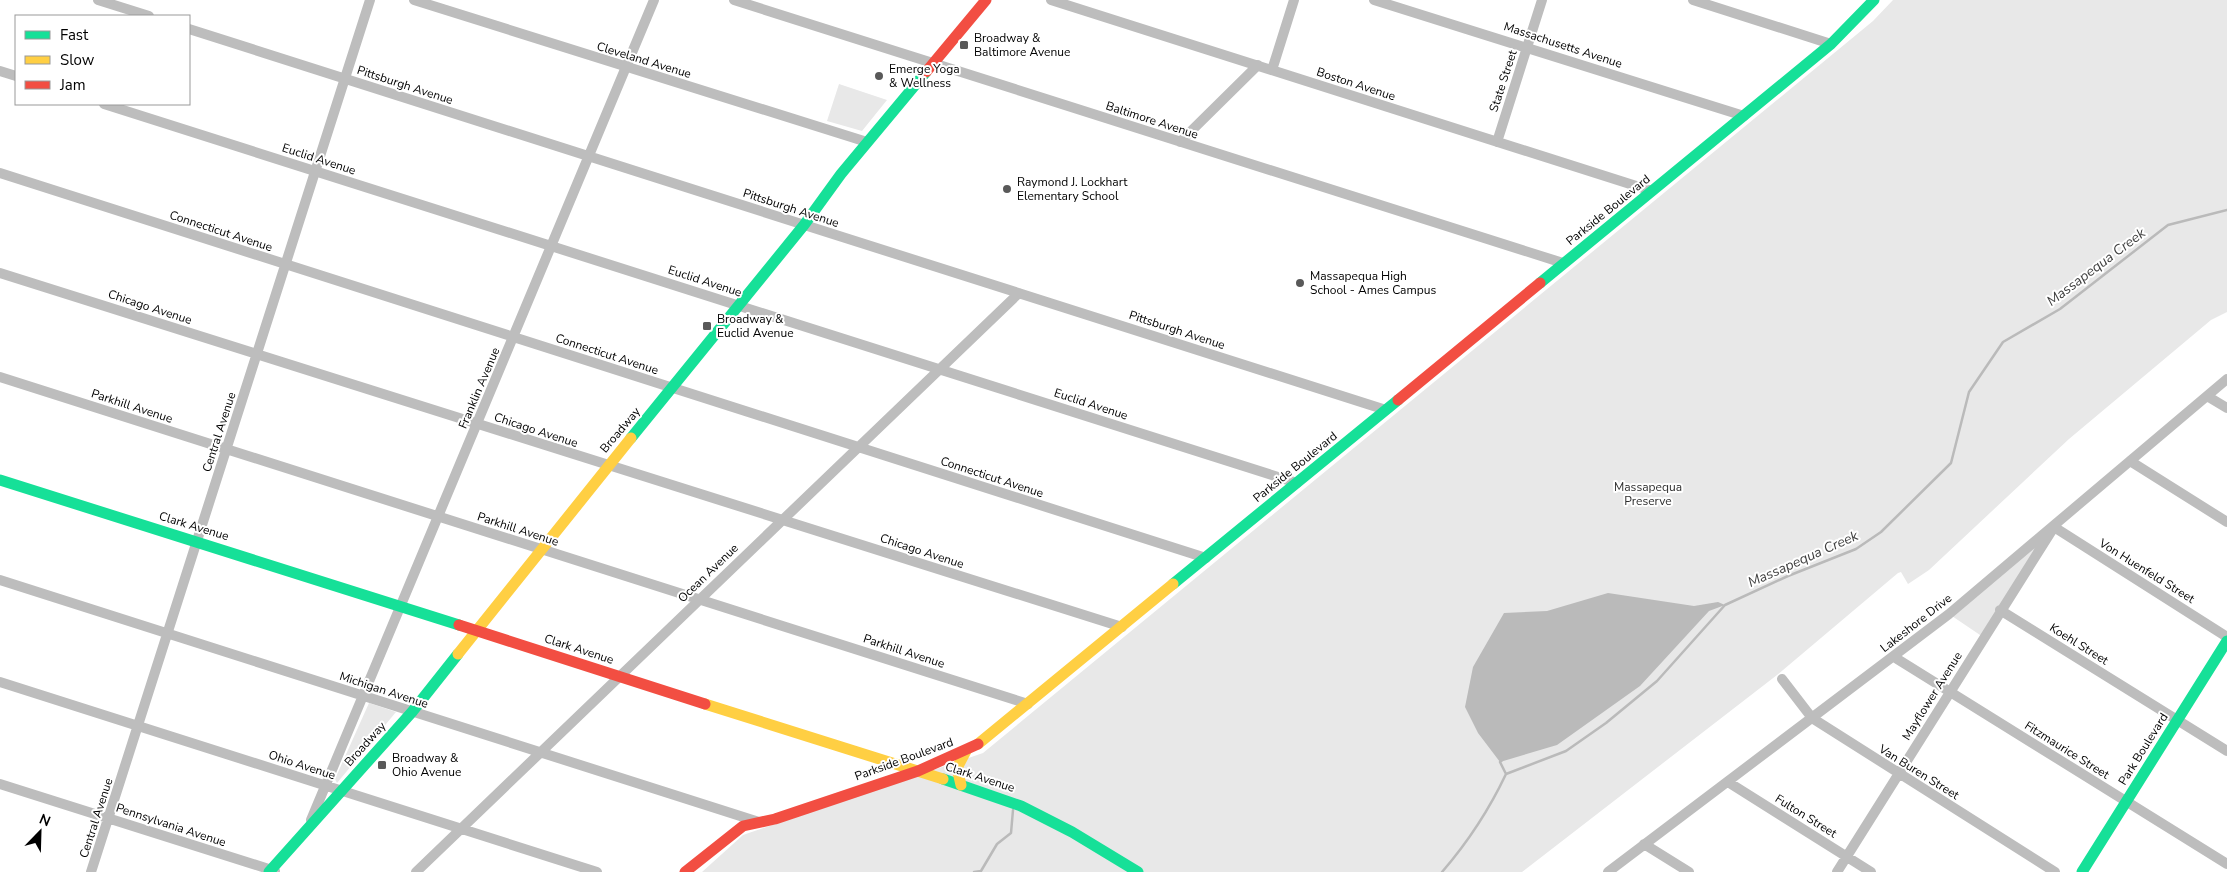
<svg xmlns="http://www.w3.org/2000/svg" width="2227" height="872" font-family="'Nunito Sans',sans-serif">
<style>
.green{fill:#e8e8e8}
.water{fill:#bababa}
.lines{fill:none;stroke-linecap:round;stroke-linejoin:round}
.stream{stroke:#bababa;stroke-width:2.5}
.street{stroke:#bdbdbd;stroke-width:10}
.fast{stroke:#16e098;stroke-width:11}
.slow{stroke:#ffcf43;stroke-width:11}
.jam{stroke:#f24e42;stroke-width:11}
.poi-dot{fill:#595959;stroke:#fff;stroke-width:2}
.labels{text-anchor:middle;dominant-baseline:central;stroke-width:4;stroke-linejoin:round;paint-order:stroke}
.poi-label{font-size:12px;fill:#000;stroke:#fff;text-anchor:start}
.street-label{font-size:12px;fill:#000;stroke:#fff}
.park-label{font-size:12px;fill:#2d2d2d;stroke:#fff}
.water-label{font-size:14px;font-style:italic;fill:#3e3e3e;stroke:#fff}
</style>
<rect width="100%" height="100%" fill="#fff"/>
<path class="green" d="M1893,0H2227V312L2211,320L2069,439L1929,570L1908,584L1901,572L1898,573L1777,675L1522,872H702L743,835L983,753L1873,21Z
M839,84L887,100L862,131L827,121Z
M2054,527L1983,637L1949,614Z
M369,703L396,712L337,783L335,779Z"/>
<path class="water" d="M1608,593L1694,606L1718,602L1725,605L1709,611L1640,686L1557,745L1500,762L1478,733L1465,707L1473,667L1504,613L1547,611Z"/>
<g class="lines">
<path class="stream" d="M1502,760L1500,762L1506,774
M974,872L981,871L997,844L1011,833L1013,810
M1442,872C1468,842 1489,810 1506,774L1566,751L1606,723L1657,681L1725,605L1788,576L1856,549L1881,532L1951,463L1969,392L2003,342L2060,309L2168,225L2227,210"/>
<path class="street" d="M98,0L149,16
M414,0L867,142
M734,0L1563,263
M1051,0L1652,191
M1374,0L1744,116
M1693,0L1831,44
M189,29L1386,410
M1272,70L1294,0
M0,71L16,76
M104,104L1297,483
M1180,142L1258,65
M1497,142L1542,0
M0,173L1206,558
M0,273L1122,627
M0,377L1028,704
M2207,396L2227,408
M2130,461L2227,522
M0,580L759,822
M2000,610L2227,751
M1894,657L2227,864
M1782,679L1812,718L2055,872
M0,682L597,872
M1728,782L1871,872
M0,784L275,871
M311,820L654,0
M1644,844L1689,872
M91,872L370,0
M416,872L1019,293
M1608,872L1949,614L2227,379
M1837,872L2054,527L2227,637"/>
<path class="fast" d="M1540,283L1831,44L1874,0
M631,438L804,225L841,174L926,72
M0,480L459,625
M1173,584L1398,400
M943,779L1021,806L1072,832L1138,872
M269,872L412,712L458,654
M2082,872L2227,641"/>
<path class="slow" d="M458,654L631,438
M705,704L943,779
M978,744L1173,584
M961,785L957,768L966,751"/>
<path class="jam" d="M926,72L986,0
M1398,400L1540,283
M459,625L705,704
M685,872L743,826L775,819L918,771L978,744"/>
</g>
<g class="poi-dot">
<rect x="959" y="40" width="10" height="10" rx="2.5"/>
<circle cx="879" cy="76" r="5"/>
<circle cx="1007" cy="189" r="5"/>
<circle cx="1300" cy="283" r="5"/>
<rect x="702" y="321" width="10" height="10" rx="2.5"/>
<rect x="377" y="760" width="10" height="10" rx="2.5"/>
</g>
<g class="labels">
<g class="poi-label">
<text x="974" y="38">Broadway &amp;<tspan x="974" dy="14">Baltimore Avenue</tspan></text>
<text x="889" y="69">Emerge Yoga<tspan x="889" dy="14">&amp; Wellness</tspan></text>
<text x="1017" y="182">Raymond J. Lockhart<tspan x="1017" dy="14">Elementary School</tspan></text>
<text x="1310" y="276">Massapequa High<tspan x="1310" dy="14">School - Ames Campus</tspan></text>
<text x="717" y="319">Broadway &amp;<tspan x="717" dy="14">Euclid Avenue</tspan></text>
<text x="392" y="758">Broadway &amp;<tspan x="392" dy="14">Ohio Avenue</tspan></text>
</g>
<g class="street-label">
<text transform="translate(1563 45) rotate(18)">Massachusetts Avenue</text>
<text transform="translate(644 60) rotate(17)">Cleveland Avenue</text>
<text transform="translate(1503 81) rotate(-72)">State Street</text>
<text transform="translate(1356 84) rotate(18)">Boston Avenue</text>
<text transform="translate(405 85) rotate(18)">Pittsburgh Avenue</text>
<text transform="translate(1152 120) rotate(18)">Baltimore Avenue</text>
<text transform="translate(319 159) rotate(18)">Euclid Avenue</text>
<text transform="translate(791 208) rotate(18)">Pittsburgh Avenue</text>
<text transform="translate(1608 210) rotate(-39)">Parkside Boulevard</text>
<text transform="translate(221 231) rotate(18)">Connecticut Avenue</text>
<text transform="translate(705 281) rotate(18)">Euclid Avenue</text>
<text transform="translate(150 307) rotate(18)">Chicago Avenue</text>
<text transform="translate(1177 330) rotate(18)">Pittsburgh Avenue</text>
<text transform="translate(607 354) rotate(18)">Connecticut Avenue</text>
<text transform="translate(479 388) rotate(-67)">Franklin Avenue</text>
<text transform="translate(1091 404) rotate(18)">Euclid Avenue</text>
<text transform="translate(132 406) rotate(18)">Parkhill Avenue</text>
<text transform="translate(536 430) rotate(18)">Chicago Avenue</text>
<text transform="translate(620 430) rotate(-50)">Broadway</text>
<text transform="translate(219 432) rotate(-72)">Central Avenue</text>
<text transform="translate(1295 467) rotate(-39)">Parkside Boulevard</text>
<text transform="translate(992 477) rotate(18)">Connecticut Avenue</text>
<text transform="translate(194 526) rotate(17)">Clark Avenue</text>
<text transform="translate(518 529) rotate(18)">Parkhill Avenue</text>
<text transform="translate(922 551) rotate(18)">Chicago Avenue</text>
<text transform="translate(2147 571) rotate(32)">Von Huenfeld Street</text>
<text transform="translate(708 573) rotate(-44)">Ocean Avenue</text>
<text transform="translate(1916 623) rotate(-38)">Lakeshore Drive</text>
<text transform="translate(2079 644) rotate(32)">Koehl Street</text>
<text transform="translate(579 649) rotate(18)">Clark Avenue</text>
<text transform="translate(904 651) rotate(18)">Parkhill Avenue</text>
<text transform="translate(384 690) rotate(18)">Michigan Avenue</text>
<text transform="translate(1932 696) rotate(-58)">Mayflower Avenue</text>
<text transform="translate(365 744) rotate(-48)">Broadway</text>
<text transform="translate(2143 749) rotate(-58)">Park Boulevard</text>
<text transform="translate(2067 750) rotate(32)">Fitzmaurice Street</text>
<text transform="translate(904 759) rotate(-20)">Parkside Boulevard</text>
<text transform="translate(302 765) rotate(18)">Ohio Avenue</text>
<text transform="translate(1919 772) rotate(32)">Van Buren Street</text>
<text transform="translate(980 777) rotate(18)">Clark Avenue</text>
<text transform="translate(1806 816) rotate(32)">Fulton Street</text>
<text transform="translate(96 818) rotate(-72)">Central Avenue</text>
<text transform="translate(171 825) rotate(18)">Pennsylvania Avenue</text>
</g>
<g class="park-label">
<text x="1648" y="487">Massapequa<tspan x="1648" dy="14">Preserve</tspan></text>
</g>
<g class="water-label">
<text transform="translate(2096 267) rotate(-37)">Massapequa Creek</text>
<text transform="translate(1803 559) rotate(-24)">Massapequa Creek</text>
</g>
</g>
<rect x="15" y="15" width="175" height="90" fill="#ffffff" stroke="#999999"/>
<rect x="25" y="31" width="25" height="8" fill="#16e098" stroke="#999999"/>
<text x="60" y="40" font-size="15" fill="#000000">Fast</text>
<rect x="25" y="56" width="25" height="8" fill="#ffcf43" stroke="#999999"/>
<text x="60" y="65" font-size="15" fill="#000000">Slow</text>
<rect x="25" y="81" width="25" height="8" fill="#f24e42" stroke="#999999"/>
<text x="60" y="90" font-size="15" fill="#000000">Jam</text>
<g transform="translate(40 832) rotate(23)" stroke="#ffffff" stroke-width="4" paint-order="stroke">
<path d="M0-4L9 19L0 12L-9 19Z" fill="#000000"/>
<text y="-8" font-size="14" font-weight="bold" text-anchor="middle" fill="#000000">N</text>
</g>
</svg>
